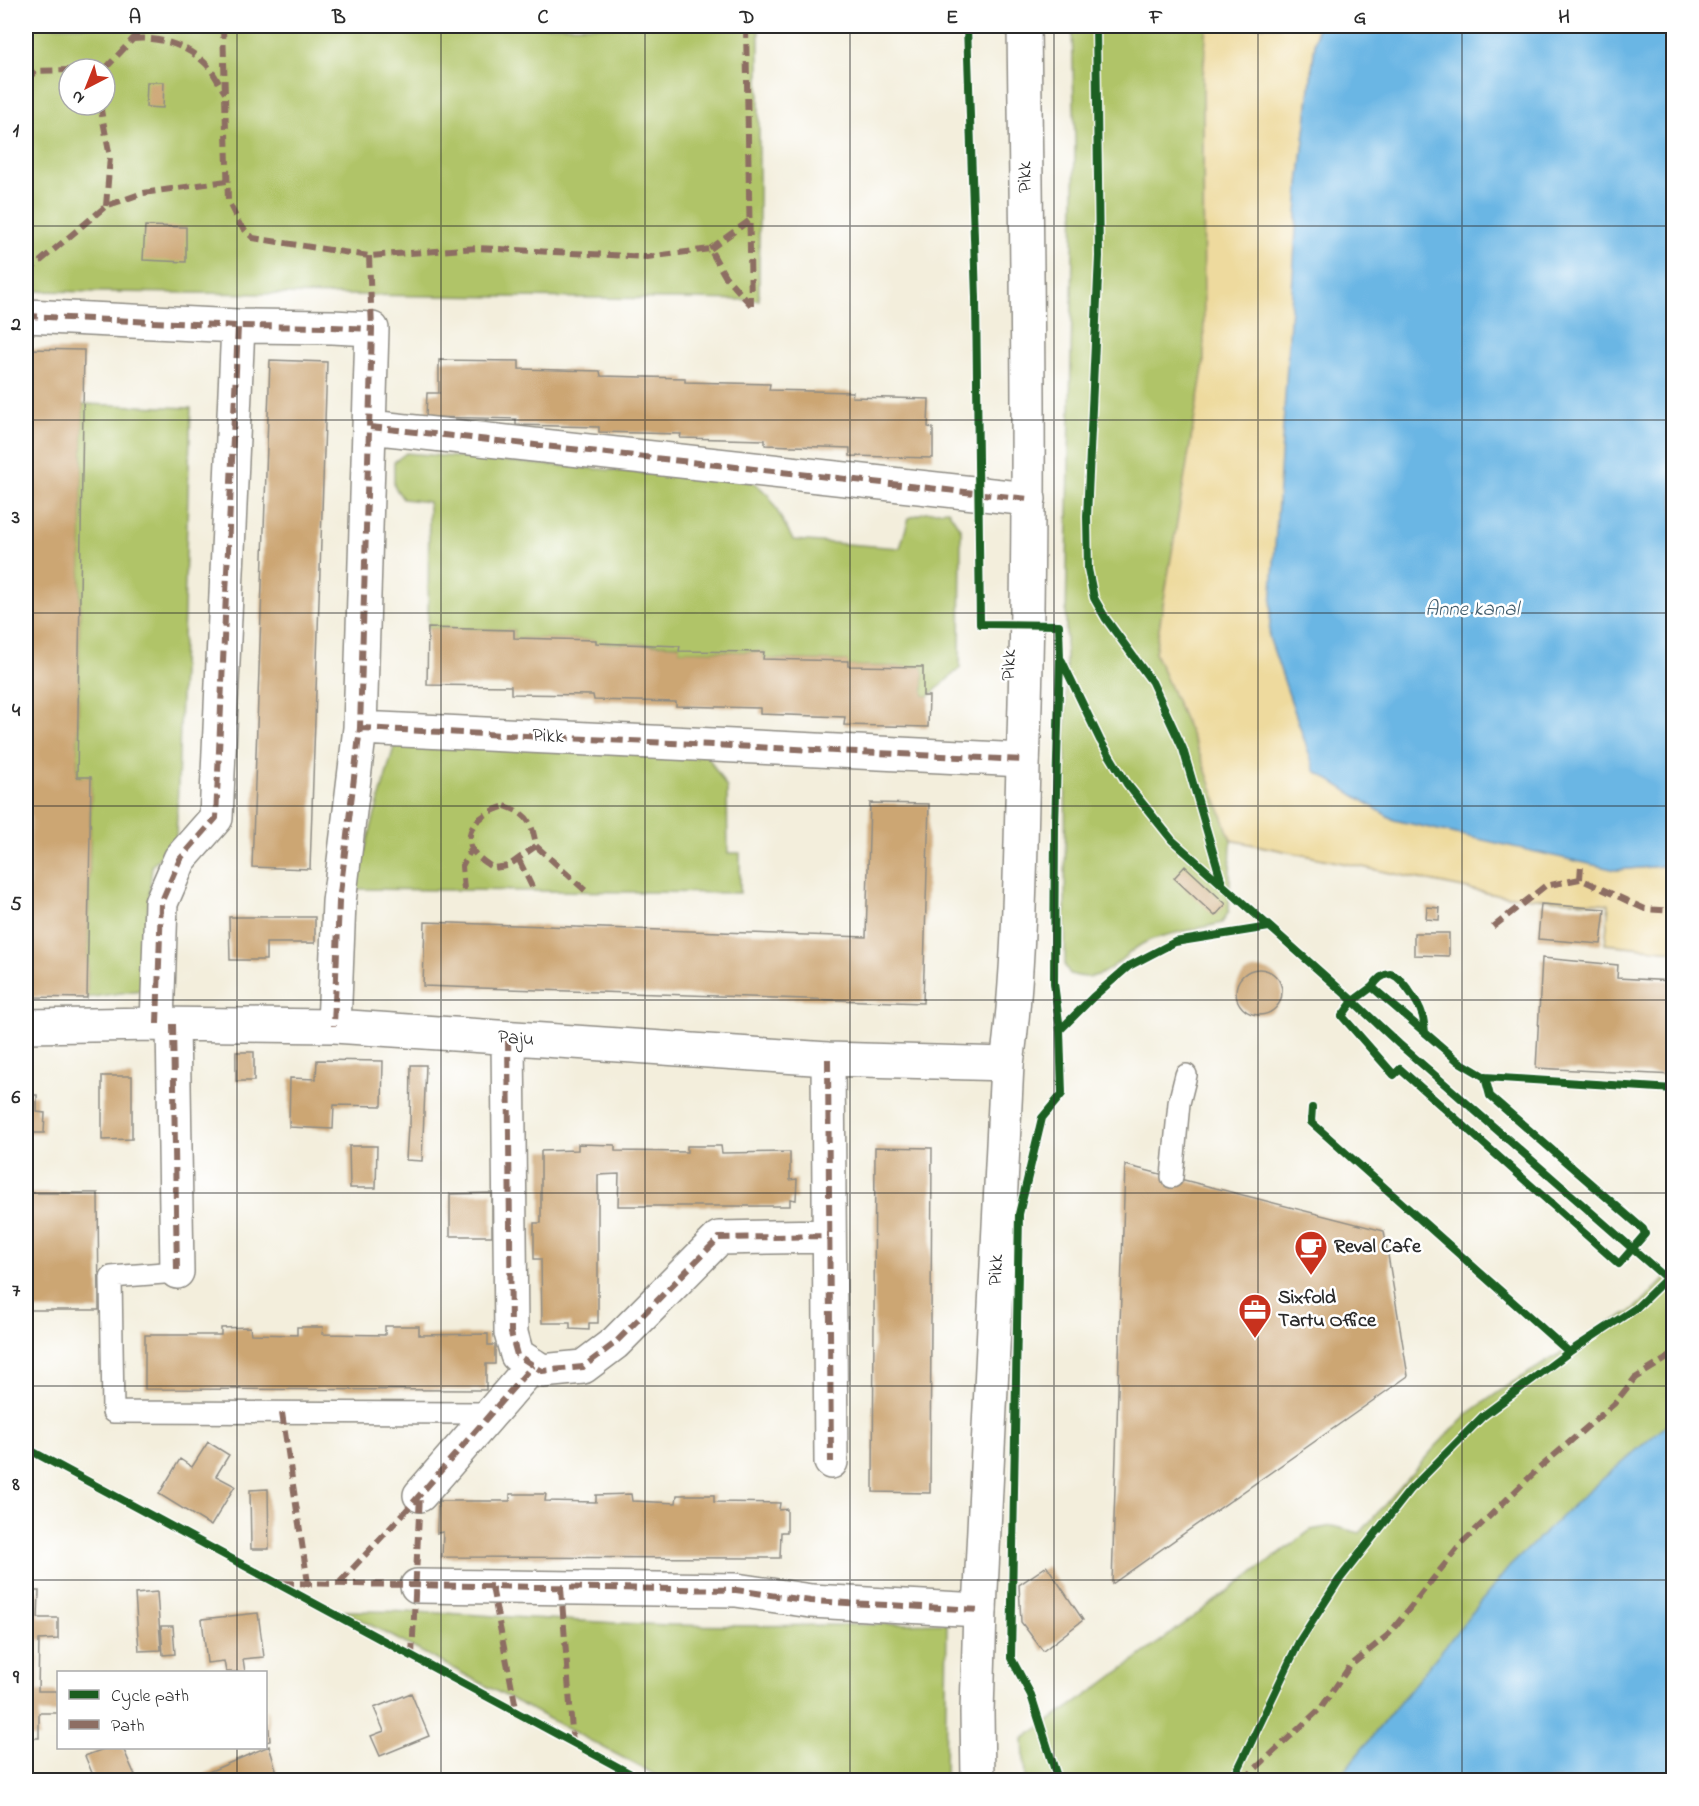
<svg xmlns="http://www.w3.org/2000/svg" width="1699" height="1806" font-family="'Indie Flower',sans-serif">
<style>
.green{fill:#b0c468;stroke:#6e784a;stroke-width:1.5;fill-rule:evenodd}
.sand{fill:#eeda9e;stroke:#8c8264;stroke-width:1.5}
.water{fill:#6bb6e4;stroke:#4b7088;stroke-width:1.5}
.building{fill:#cca673}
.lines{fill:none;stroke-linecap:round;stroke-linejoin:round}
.lane-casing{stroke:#8f8c84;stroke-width:24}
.street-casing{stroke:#8f8c84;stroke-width:36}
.secondary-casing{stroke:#8f8c84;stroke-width:36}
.lane{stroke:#fff;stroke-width:21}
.street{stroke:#fff;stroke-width:33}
.secondary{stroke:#fff;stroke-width:33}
.quiet{stroke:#8d6e63;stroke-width:6;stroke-dasharray:12 6;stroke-linecap:butt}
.cycleway-casing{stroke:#fff;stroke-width:11}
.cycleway{stroke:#1b5e20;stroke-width:8}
.grid{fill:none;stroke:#2b2b2b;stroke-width:1.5;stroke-opacity:0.55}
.labels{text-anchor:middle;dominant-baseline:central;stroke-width:5;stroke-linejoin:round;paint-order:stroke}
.street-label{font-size:20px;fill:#2b2b2b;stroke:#fff}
.poi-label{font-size:20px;font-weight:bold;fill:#2b2b2b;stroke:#fff;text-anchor:start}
.water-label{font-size:21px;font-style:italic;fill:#415c6c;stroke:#fff}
.neatline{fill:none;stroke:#2b2b2b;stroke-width:2}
.grid-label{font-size:20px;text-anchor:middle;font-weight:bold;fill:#2b2b2b}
</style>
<rect width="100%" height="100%" fill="#fff"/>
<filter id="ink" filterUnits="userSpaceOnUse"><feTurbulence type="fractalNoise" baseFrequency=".0167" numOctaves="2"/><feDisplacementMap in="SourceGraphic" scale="12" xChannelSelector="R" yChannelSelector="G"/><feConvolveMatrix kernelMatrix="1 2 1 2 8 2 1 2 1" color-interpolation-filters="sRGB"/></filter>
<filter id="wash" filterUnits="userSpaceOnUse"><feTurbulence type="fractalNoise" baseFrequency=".008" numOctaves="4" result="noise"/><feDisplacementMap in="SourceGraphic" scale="24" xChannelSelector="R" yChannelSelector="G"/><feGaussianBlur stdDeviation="1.35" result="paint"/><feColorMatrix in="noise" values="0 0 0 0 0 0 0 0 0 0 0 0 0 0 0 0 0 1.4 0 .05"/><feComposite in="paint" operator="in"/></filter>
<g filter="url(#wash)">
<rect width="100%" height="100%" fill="#f3eedc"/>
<path class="green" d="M26,26H759V300L26,291ZM69,69H105V105H69Z
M1072,26H1207L1203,77L1204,363L1155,653L1201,757L1231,840L1229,911L1222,923C1199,929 1168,933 1148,941C1118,954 1108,987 1070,974L1065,966L1066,621L1075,145Z
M83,404L191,408L176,841L152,865L141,990L87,998L91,777H77Z
M406,453L754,482L769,496L793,540L900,548L909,518L925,512L948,510L961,530L960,668L929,696H923V667L848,666L847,661L763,659L764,652L679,651V645L596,643L595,640L514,638V630L428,628L429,502L403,499L394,486V462Z
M399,729L701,745L727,788L728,853H740V893L354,889Z
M1673,1271V1419L1585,1494L1510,1567L1337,1780H1025L1023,1739L1093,1691L1311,1530L1332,1526L1360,1533L1435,1447L1469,1413L1510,1384L1636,1308Z
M344,1611C452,1610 560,1622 668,1625C761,1627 854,1625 947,1623L945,1780H665Z"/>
<path class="sand" d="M1207,26H1317L1299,185L1616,870L1673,865V951L1605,944L1609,904L1497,895L1231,840L1201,757L1155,653L1204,363L1203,77Z"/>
<path class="water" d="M1317,26H1673V865L1616,870L1394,820L1315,771L1269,637L1299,185Z
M1673,1419V1780H1337L1509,1567L1585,1494Z"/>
<g id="blocks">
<path class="building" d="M147,82H164L163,108L146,107Z
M145,226L186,227V262L143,260Z
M26,349L84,350L77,777H91L87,998L27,997L31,777L26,776Z
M270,360L327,362L310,869L252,867Z
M439,360L519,361V369L600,371L601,376L685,378V382L770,384L769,390L853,392L852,397L929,399L928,427L933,428V458L850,456V448L765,445V440L680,438L681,434L599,432V427L516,425V419L426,417L427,393H439Z
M428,628L514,630V638L596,640V643L680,646L679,651L764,652L763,659L848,661V666L923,667V696H929L928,727L844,725L845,717L760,714V708L676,706V702L594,700L593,695L511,694V686L427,685Z
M870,803L929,804L923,1003L423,986L425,922L866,937Z
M1185,866L1226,904L1215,916L1174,878Z
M1541,904L1605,909L1601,944L1538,939Z
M1427,907L1440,908L1439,920L1426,919Z
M229,917H315V943H266V960H230Z
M1414,933H1449V956L1414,955Z
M1542,958L1618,965L1617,978L1674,981V1075L1536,1068Z
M1236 992a23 23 0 1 1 46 0a23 23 0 1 1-46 0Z
M236,1052H254V1081H236Z
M317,1060L383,1061L382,1106L334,1105L333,1129L289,1127L290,1078L316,1079Z
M411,1065H426L422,1161L406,1160L408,1127H410Z
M102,1076H132V1139L102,1140Z
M26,1095H37V1112L45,1113L44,1133H26Z
M578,1144L615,1145V1151L687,1152V1146H721L722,1153L790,1152V1180L797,1179L796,1200L790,1199V1206H618L619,1174L598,1175V1323H589V1330L570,1329V1323H542L541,1259H534V1223H541V1151L578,1150Z
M349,1146H377L376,1188H350Z
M875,1147L932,1148L930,1493L873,1492Z
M1125,1165L1384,1231L1408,1376L1112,1584Z
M26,1193H98L99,1310H27Z
M492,1193V1236H450V1194Z
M385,1326H419V1335L488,1334V1345H495V1364H486V1390L145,1389V1335H221V1328L250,1327L251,1334L297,1335V1327H323L322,1334L385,1335Z
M208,1442L229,1455L216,1476L235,1486L211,1526L159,1494L180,1459L192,1467Z
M268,1489L269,1549H251L250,1490Z
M510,1494H546L545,1501L596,1502V1495L631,1494L632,1501L676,1503L677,1495H714V1502L780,1503L779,1510L787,1509V1532H781L780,1558L442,1557L443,1532L437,1533L438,1501H510Z
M1047,1566L1083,1620L1043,1651L1021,1622L1019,1585Z
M26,1591H39L38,1618H58V1639L39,1640L38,1691H57L58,1713H39V1738H26Z
M157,1592L161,1650L139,1651L135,1594Z
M258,1613L264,1657L243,1659L245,1672H226L224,1661L207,1663L202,1619Z
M161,1626H173L175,1654L163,1655Z
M411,1693L429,1736L380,1756L371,1736L384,1731L374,1708Z
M266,1709H267L270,1741L266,1742Z
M269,1746L278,1776L267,1780H198L197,1777Z
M106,1748H123L137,1780H95L85,1756Z"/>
</g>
</g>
<g filter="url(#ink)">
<use href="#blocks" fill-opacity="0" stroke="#8f8c84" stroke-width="1.5"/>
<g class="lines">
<defs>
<path id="lane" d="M1172,1177L1179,1103L1186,1075
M177,1272L111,1277L113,1412L491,1413"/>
<path id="street" d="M26,316L238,326L332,327L372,329L360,728L339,902L334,1026
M370,427L1029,499
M360,728L1023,760
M157,1024L161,903L180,859L216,818L238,326
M173,1024L177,1272
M26,1026L157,1024L334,1026L828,1059L1007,1064
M508,1038L511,1333L517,1355L542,1371L583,1367L615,1343L719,1238L829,1236
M828,1059L831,1462
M420,1495L533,1365
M417,1586L736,1590L811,1601L980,1610"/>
<path id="secondary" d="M978,1780L977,1712L980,1610L1007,1064C1020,966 1020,866 1023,767C1032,520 1027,273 1024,26"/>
</defs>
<use href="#lane" class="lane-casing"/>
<use href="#street" class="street-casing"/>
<use href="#secondary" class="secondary-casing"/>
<use href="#lane" class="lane"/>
<use href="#street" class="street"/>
<use href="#secondary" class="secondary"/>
<path class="quiet" d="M223,26L228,201L240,225L253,238L369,256L478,248L647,257L710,249L725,276L751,305
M746,26L751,305
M133,39C159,36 189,46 207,65C214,73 219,84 225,93
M105,69L145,26
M26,79L37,71L69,70
M100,105L110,157L106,206
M710,249L750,220
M369,256L372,329
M26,273L106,206L143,193L227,181
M26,316L238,326L332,327L372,329L360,728L339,902L334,1026
M370,427L1029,499
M360,728L1023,760
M505,806C528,814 532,822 536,846L508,866L493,868C486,863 476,857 472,849C462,825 486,812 505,806Z
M536,846L587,892
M519,860L534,891
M1580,879L1581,865
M464,890L462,866L472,848
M1493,927L1545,886L1580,879L1645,909L1674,911
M157,1024L161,903L180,859L216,818L238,326
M173,1024L177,1272
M508,1038L511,1333L517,1355L542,1371L583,1367L615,1343L719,1238L829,1236
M828,1059L831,1462
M282,1413L308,1583
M340,1582L404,1513L533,1365
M282,1583L736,1590L811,1601L980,1610
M492,1587L517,1713
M561,1588L573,1744
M412,1656L420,1495
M1243,1780L1321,1708L1350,1666L1389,1634L1461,1544L1537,1470L1614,1404L1635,1378L1674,1354"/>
<defs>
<path id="cycleway" d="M967,26L976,298L980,624L1059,625L1060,659L1055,827L1054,983L1060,1030L1062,1094L1042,1118L1019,1214L1011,1658L1031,1695L1058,1780
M1096,26L1099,256L1087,517L1088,569L1094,598L1106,619L1152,682L1183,749L1222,883
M1062,661L1100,740L1127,784L1172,840L1353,1001L1399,1044L1674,1285
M1372,987C1376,981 1382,974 1390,974C1401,975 1419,1004 1422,1014C1424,1019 1424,1026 1425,1032
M1060,1030L1093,997L1129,966L1175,942L1269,927
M1485,1077L1490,1096L1643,1229L1645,1234L1619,1264L1400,1069L1394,1075L1342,1016L1353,1001L1372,987L1458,1061L1485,1077L1674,1089
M1312,1108L1311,1122L1569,1352
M26,1448L642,1780
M1233,1780L1299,1642L1339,1580L1410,1490L1483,1416L1569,1352L1636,1308L1674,1271"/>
</defs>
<use href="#cycleway" class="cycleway-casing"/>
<use href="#cycleway" class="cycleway"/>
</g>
</g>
<path class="grid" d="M237,26V1672M441,26V1780M645,26V1780M850,26V1780M1054,26V1780M1258,26V1780M1462,26V1780M26,226H1674M26,420H1674M26,613H1674M26,806H1674M26,1000H1674M26,1193H1674M26,1386H1674M26,1580H1674M237,1748V1780"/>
<defs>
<symbol id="cafe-pin" viewBox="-11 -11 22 30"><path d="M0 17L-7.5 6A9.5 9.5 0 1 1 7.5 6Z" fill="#c8321e" stroke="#fff"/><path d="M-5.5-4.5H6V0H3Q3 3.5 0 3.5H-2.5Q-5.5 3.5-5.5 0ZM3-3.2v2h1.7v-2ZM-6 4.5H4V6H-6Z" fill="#fff"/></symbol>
<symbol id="office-pin" viewBox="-11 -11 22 30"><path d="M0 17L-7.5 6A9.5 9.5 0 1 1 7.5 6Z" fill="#c8321e" stroke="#fff"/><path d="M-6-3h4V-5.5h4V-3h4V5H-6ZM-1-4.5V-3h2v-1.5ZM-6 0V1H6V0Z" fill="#fff"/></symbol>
</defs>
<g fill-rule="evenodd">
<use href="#cafe-pin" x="1292" y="1228" width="38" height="52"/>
<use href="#office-pin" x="1236" y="1291" width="38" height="52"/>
</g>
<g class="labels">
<g class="street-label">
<text transform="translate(1026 177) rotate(-91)">Pikk</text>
<text transform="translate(1010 665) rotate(-88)">Pikk</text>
<text transform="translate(548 737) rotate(3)">Pikk</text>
<text transform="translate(516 1039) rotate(4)">Paju</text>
<text transform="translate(997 1270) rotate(-87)">Pikk</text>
</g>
<g class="poi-label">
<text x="1334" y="1247">Reval Cafe</text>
<text x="1278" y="1298">Sixfold<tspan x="1278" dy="23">Tartu Office</tspan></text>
</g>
<g class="water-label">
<text x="1472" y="610">Anne kanal</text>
</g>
</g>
<rect width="1699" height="1806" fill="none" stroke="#fff" stroke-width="66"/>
<rect x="57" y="1671" width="210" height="78" fill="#ffffff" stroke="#aaaaaa" stroke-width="1.5"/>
<rect x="69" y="1690" width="30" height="9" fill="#1b5e20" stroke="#aaaaaa" stroke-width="1.5"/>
<text x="111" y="1701" font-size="18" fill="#2b2b2b">Cycle path</text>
<rect x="69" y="1720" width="30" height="9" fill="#8d6e63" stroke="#aaaaaa" stroke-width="1.5"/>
<text x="111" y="1731" font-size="18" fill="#2b2b2b">Path</text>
<g transform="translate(87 87) rotate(222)"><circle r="28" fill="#ffffff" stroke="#aaaaaa" stroke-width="1.5"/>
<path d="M0-4.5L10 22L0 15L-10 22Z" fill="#c8321e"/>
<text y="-9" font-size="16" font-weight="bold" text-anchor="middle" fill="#2b2b2b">N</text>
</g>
<rect x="33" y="33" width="1633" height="1740" class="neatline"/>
<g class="grid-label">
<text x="135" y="23">A</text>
<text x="339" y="23">B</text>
<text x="543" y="23">C</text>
<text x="747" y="23">D</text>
<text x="952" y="23">E</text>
<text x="1156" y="23">F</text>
<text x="1360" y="23">G</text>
<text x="1564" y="23">H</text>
<text x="16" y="136">1</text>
<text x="16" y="330">2</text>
<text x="16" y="523">3</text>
<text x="16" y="716">4</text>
<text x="16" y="910">5</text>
<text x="16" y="1103">6</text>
<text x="16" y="1296">7</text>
<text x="16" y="1490">8</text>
<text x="16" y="1683">9</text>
</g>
</svg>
